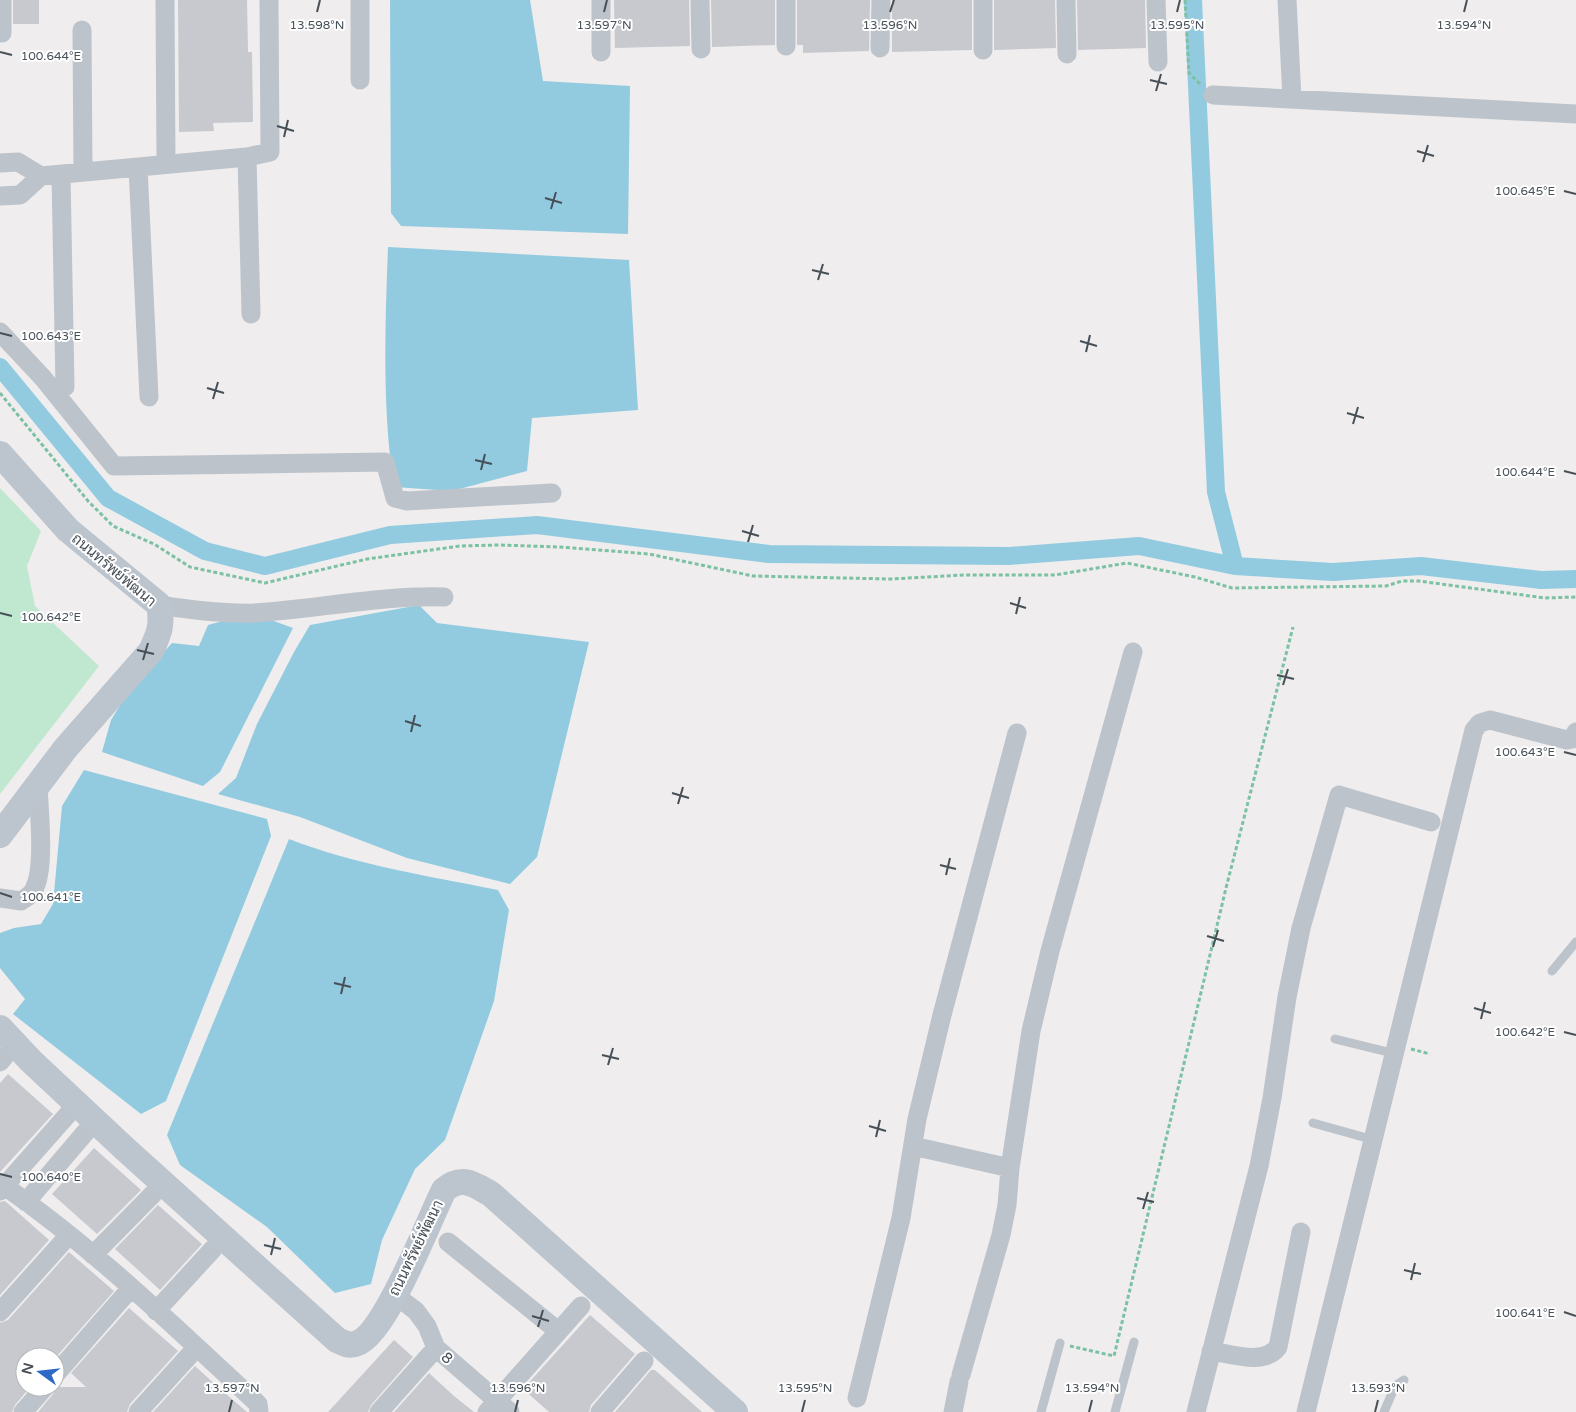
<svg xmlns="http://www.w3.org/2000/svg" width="1576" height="1412" font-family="'Varela Round',Sarabun,sans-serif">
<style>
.green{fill:#c0e8d1}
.water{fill:#92cbe0}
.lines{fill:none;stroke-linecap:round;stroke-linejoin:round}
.canal{stroke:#92cbe0;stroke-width:18}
.building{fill:#c7c9cf}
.path{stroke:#7cc1a3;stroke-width:3;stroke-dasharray:4 2.5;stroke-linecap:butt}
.lane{stroke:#bdc3ca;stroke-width:9}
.street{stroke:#bdc3ca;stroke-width:19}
.secondary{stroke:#bcc4ce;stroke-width:26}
.ticks{fill:none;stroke:#474f57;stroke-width:2}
.labels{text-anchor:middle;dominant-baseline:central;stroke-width:4;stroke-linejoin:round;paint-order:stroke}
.street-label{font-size:15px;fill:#474f57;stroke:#fff}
.ticks-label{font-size:12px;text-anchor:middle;fill:#474f57;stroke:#fff;stroke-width:4;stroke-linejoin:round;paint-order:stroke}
</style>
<rect width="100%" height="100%" fill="#efeded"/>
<path class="green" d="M0,488L41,531L27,566L35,606L99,666L0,794Z"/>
<path class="water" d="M390,0H530L543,81L630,86L628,234L401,226L391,213Z
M388,247L629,260L638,410L532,418L527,471L452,491L394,487C382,408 385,327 388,247Z
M419,605L437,623L589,642L537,857L510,884L407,858L300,817L218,794L236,778L257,724L294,652L310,625Z
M252,613L293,628L220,772L203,786L102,752L111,720L130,689L172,643L199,646L208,625Z
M84,770L267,819L271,836L166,1101L141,1114L13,1014L25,999L0,968V933L14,928L41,924L53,904L62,806Z
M289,839C356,865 428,876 498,890L509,910L494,1001L445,1140L415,1169L382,1240L371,1284L335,1293L267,1227L180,1165L167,1135Z"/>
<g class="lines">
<path class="canal" d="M1193,0L1216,492L1235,566
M0,367L108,498L205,551L265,566L390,535L537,525L769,554L1009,556L1139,546L1235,566L1333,572L1421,566L1541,580L1576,579"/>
</g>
<path class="building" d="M13,0H39V24H13Z
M178,0H247L248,52H252L253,122L213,123L214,131L179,132Z
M614,0H689L690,46L615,48Z
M711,0H775V45L712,47Z
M797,0H870L869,51L803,53V45H797Z
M892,0H972V50L892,52Z
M994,0H1055L1056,48L994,50Z
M1077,0H1145L1146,48L1078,50Z
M8,1074L53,1114L0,1172V1083Z
M94,1148L141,1190L97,1234L52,1194Z
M5,1201L49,1240L0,1295V1202Z
M158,1205L202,1244L160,1290L115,1249Z
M69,1252L114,1291L56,1357H25V1387H30L15,1405L12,1412H0V1323L8,1320Z
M129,1308L178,1351L130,1404L127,1412H38L53,1394L56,1387H86L71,1373Z
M590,1315L635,1354L591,1405L589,1412H549L523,1389Z
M394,1340L413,1357L371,1405L368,1412H328Z
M195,1366L219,1388L247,1412H153Z
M651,1370H655L702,1412H615Z
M429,1373L454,1396L474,1412H394Z"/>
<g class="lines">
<path class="path" d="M1185,0L1189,73L1201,85
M0,393L88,501L113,526L154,544L190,567L265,583L367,559L460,546L499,545L560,547L649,554L753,576L891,579L964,575H1055L1127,563L1195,577L1232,588L1386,586L1402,581H1419L1545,598L1576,597
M1411,1049L1430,1054
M1070,1346L1114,1356L1226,888L1293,627"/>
<path class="lane" d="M1552,971L1576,942
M1335,1039L1396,1054
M1313,1123L1374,1140
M1041,1412L1060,1343
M1115,1412L1134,1342
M1384,1412L1395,1386L1404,1380"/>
<path class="street" d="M2,0V33
M165,0L166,163
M360,0V80
M700,0L701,49
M983,0V50
M1066,0L1067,54
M1156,0L1158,62
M1287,0L1292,99
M82,30L83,172
M786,46V0
M880,48L881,0
M601,52V0
M1213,95L1576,114
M247,157L251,314
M0,163L18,162L41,176L20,195L0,196
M138,167L149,397
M61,175L65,387
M41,176L247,157L270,152L269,0
M0,332L43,378L114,466L385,462L395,498L407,501L552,493
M159,605C191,610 222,614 254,613C318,609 380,595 444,597
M0,898L21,901C27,897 33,894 35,887C45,865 39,810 38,785
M0,1062L5,1056
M913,1146L1010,1168
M0,1183C93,1247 175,1327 258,1404L259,1412
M0,1191L77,1104
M26,1202L95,1121
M448,1242L558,1331
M93,1255L153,1194
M395,1295L416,1311L427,1326L436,1348L510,1412
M156,1311L213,1249
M0,1312L69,1235
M1211,1351C1232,1354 1264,1366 1278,1347L1301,1232
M55,1375L131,1288
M961,1375L1001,1235L1007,1205L1010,1168L1031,1031L1050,951L1133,652
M857,1398L901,1218L917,1119L942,1015L1017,733
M23,1412L45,1387
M138,1412L197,1347
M379,1412L436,1348
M487,1412L581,1306
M600,1412L644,1361
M953,1412L959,1382
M1196,1412L1259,1166L1272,1098L1287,997L1301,928L1339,795L1431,822
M1306,1412L1474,730L1480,723L1490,720L1567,740L1572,739L1576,732"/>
<path class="secondary" d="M0,454L68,530L159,605C163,624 159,634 151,651L65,749L0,835
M0,1028L31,1061L124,1148L337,1340C343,1343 348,1346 355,1344C385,1337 429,1219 444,1190C462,1175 473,1184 491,1194L735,1412"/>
</g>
<path class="ticks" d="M317,12L320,0M604,12L607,0M890,12L894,0M1177,12L1180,0M1464,12L1467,0M0,52L12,55M1150,80L1167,84M1156,91L1161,74M277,126L294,131M284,137L288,120M1417,151L1434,156M1423,162L1428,145M1564,191L1576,194M545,198L562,203M551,209L556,192M812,270L829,274M818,280L823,264M0,333L12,336M1080,341L1097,346M1086,352L1090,335M207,388L224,393M213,399L218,382M1347,413L1364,418M1353,424L1358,407M475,460L492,464M481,470L485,454M1564,471L1576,474M742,531L759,536M748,542L753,525M1010,603L1026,608M0,613L12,616M1016,614L1020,597M137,650L154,654M143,660L148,643M1277,675L1294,679M1283,685L1288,669M405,721L421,726M411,732L415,715M1564,752L1576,755M672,793L689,798M678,804L683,787M940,865L956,869M946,875L950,858M0,893L12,897M1207,936L1224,941M1213,947L1218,930M334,983L351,987M341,994L345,977M1474,1008L1491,1013M1481,1019L1485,1002M1564,1032L1576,1035M602,1055L619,1059M608,1065L613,1048M869,1126L886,1131M876,1137L880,1120M0,1174L12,1177M1137,1198L1154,1202M1143,1209L1148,1192M264,1245L281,1249M271,1255L275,1238M1404,1270L1421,1274M1411,1280L1415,1263M1564,1312L1576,1316M532,1316L549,1321M538,1327L543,1310M229,1412L232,1400M515,1412L518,1400M802,1412L805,1400M1089,1412L1092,1400M1375,1412L1378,1400"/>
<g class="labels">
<g class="street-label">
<text transform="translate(114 570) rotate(40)">ถนนทรัพย์พัฒนา</text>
<text transform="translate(416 1248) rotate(-64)">ถนนทรัพย์พัฒนา</text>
<text transform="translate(447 1358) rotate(42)">8</text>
</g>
</g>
<g class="ticks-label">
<text x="317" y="29">13.598°N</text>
<text x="604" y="29">13.597°N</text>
<text x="890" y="29">13.596°N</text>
<text x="1177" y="29">13.595°N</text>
<text x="1464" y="29">13.594°N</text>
<text x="51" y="60">100.644°E</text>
<text x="1525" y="195">100.645°E</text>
<text x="51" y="340">100.643°E</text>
<text x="1525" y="476">100.644°E</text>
<text x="51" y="621">100.642°E</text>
<text x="1525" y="756">100.643°E</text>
<text x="51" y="901">100.641°E</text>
<text x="1525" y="1036">100.642°E</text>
<text x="51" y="1181">100.640°E</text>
<text x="1525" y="1317">100.641°E</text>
<text x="232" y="1392">13.597°N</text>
<text x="518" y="1392">13.596°N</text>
<text x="805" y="1392">13.595°N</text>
<text x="1092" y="1392">13.594°N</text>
<text x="1378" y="1392">13.593°N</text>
</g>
<g transform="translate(40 1372) rotate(285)"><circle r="24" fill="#ffffff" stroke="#b5b9bc"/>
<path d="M0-4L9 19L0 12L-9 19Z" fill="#2f69c6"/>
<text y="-8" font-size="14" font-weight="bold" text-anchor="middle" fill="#474f57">N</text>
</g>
</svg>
